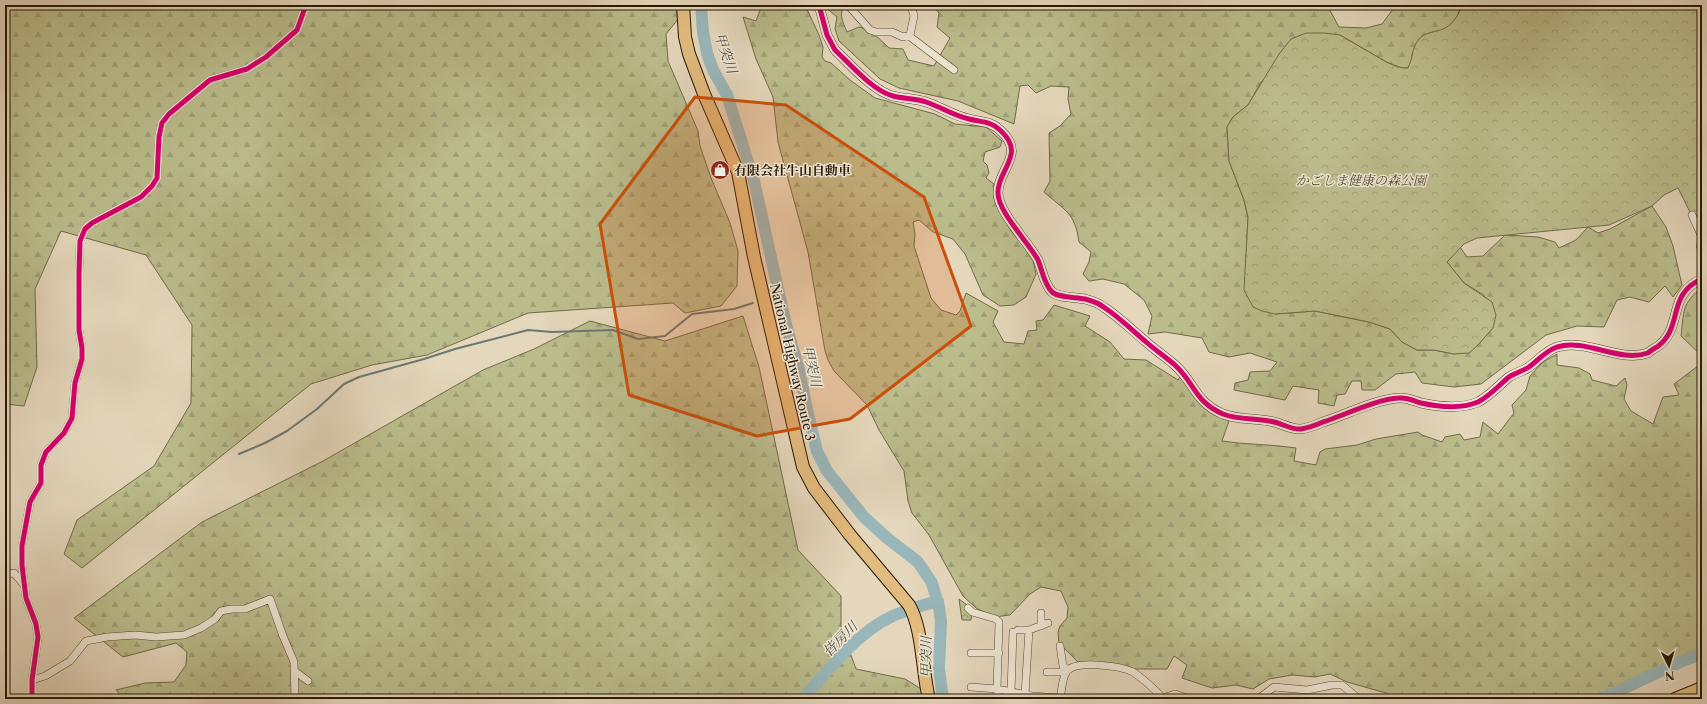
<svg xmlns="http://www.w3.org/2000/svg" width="1707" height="704" font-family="'Libre Caslon Text','Noto Serif JP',serif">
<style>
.forest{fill:url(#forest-firs);stroke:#716a48}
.park{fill:url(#park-crowns);stroke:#716a48}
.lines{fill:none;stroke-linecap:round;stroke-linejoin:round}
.stream{stroke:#6b7772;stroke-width:2}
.river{stroke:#99b7ba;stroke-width:12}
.minor-casing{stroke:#564833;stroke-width:8}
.tertiary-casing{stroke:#564833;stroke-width:10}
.trunk-casing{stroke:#271805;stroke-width:14}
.minor{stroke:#eee5d3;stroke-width:7}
.tertiary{stroke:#eee5d3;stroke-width:9}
.trunk{stroke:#e2bc7e;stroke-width:12}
.cycleway-casing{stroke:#eee5d3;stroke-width:8}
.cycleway{stroke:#d6006c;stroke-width:5}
.marked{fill:#cb4f0b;fill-opacity:0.2;stroke:#cb4f0b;stroke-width:3;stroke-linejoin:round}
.labels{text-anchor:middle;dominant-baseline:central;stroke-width:3;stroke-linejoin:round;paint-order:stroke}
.poi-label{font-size:13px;font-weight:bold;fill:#271805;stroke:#eee5d3;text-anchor:start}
.park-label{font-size:13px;font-style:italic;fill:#53492e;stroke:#eee5d3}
.street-label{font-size:13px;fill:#271805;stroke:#eee5d3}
.water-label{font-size:14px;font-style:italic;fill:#4f5044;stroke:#eee5d3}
</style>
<defs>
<pattern id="forest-firs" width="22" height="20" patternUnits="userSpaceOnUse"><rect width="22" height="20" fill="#bbbc8c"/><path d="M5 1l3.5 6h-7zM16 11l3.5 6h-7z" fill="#a1a177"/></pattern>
<pattern id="park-crowns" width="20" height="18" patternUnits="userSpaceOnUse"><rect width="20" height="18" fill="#bbbc8c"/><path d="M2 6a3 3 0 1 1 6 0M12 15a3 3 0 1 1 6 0" fill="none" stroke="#a1a177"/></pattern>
</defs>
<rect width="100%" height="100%" fill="#e5d7bc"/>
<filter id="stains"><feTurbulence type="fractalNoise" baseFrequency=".005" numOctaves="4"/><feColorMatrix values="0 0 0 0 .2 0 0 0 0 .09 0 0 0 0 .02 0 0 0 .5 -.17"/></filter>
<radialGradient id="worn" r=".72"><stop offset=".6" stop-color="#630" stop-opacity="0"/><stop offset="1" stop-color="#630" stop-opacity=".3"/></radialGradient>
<path class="forest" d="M5,5H678L679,18L666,34L668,61L698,131L700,146L711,178L730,223L738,251L737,286L721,306L685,313L673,303L528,313L427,355L372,365L311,384L82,568L64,554L77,520L154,466L191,403L192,325L146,255L61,231L35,289L37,367L24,406L5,404Z
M762,5H805L819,35L823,47L822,57L825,61L831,63L850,80L875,98L935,114L955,124L986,127L1002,141L1000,147L985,152L983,161L987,165L989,173L986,178L994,184V199L1011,231L1023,245L1033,261L1036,274L1026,297L1014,305L1000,306L983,295L965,254L953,239L933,232L919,220L913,222L915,234L914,246L931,298L941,310L956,315L960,311L966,293L998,311L993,322L1004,342L1024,344L1028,331L1037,330L1036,321L1043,320L1054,305L1090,316L1085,326L1110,342L1124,359L1146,360L1178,380L1185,370C1195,386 1211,412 1229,421L1222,441C1247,445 1272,444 1296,448L1294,461L1316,465L1320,452L1325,449L1357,445L1376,439L1418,432L1422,435L1442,442L1445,437L1460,434L1464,440L1480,437L1483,422L1498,434L1514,413L1512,405L1526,390L1530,376L1543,362L1557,354V365L1579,368L1590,374L1592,380L1616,386L1625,378L1627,385L1624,399L1631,411L1653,424L1663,397L1679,395L1674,384L1702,363V649L1644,679L1587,699H1395L1386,693L1347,682L1330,674L1315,677L1292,675L1269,679L1253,689L1236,685L1212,688L1182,678L1187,665L1174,656L1167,669H1132L1079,663L1059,643L1058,632L1060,626L1067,618L1068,607L1061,591L1041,587L1030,594L1010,615L994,617L976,608L963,596L929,535L912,513L908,501L904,471L879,430L867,405L834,371L828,360L825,351L808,252L778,142L773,97L756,59L743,17L756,21Z
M823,5H845C838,14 843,22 847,32L859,27L870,30L889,48L903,49L908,60L934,66L950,38L937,27L939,13L932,5H1327L1339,27L1366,28L1382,24L1396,5H1461L1457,17L1451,25L1443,30L1429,33L1412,54V60L1408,68H1402L1388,63L1340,35L1261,82L1248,105L1233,117L1227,127L1229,161L1244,200L1248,217L1246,263L1275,314L1315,311L1369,322L1390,329L1402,342L1417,350H1434L1454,354L1477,346L1493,328L1484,295L1464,283L1447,262L1460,247L1467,257L1483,256L1505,235L1538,237L1555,242L1559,248L1576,240L1588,227L1598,233L1610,229L1652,206L1666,227L1673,246L1682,285L1673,297L1665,286L1649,302L1630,297L1617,300L1604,327L1577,326L1546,335L1481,384L1454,387L1422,383L1415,372L1396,374L1375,390H1362L1361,381H1352L1345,394L1337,395L1334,406L1318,403L1319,390L1293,386L1285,400L1234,390L1235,383L1248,380L1250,372L1270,371L1277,362L1250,353L1229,357L1209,352L1202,338L1165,332L1148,334L1152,316L1144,300L1124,284L1103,279L1089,281L1083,274L1089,262L1091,252L1079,242C1075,212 1064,210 1044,192L1050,181L1049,133L1060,126L1071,114L1068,99L1069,87L1051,86L1036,93L1028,85L1020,86L1014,124L958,101L899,88L880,79L839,41L835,29L837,17Z
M1702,288V356L1681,336C1684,313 1681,303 1702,288Z
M743,316L759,367L798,550L841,596V628L856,669L905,679L923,690L926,699H124L116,690L145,683L174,682L186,665L187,652L176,643L123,657L74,618L202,522L323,461L483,370L534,349L590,321L665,341Z"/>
<path class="park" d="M1461,5H1702V236L1678,188L1664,195L1652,206L1609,225L1477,238L1464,244L1447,262L1464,283L1492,302L1496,315L1493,328L1477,346L1469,353L1454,354L1434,350H1417L1402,342L1390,329L1369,322L1315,311L1275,314L1262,311L1253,307L1244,290L1248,217L1244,200L1229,161L1227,127L1233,117L1248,105L1279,54L1291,39L1306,33H1324L1340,35L1388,63L1402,68H1408C1413,58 1412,47 1419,39C1430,28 1444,35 1455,19C1458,15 1461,10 1461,5Z
M959,599L972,609L971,620H962Z"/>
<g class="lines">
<path class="stream" d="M239,454L265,443L287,431L317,409L344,384L359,377L424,359L455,349L528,330L552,332L613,330L638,339L665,336L692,314L734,309L753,303"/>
<path class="river" d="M701,5L703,32L707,53L713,70L727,95L754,181L786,325L799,370L808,414L817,451L827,471L864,517L887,538L918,562L932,583L939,607L941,621L939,669L943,699
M917,607L938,601
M802,699C832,667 862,624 906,611
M1601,699L1682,661L1702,654"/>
<defs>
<path id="minor" d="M848,5L870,30L876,32H892L903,37L910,35L914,16L911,5
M909,36L954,70
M1692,215L1702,237
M1700,246L1702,250
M5,574L14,573L24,585
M968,608L972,612L996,619L999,622L997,689L1032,696V699
M1041,613V626
M1018,630H1029L1025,695
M1029,630L1048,623
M1060,646L1063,666L1068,670
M971,653H999
M296,672L308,681
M1047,672H1066
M32,680L45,676L70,661L86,641L107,637L135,635L156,637L184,635L201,628L215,619L221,611L232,609H245L270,599L283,636L294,662L295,699
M971,687L997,689L998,699
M1011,692L1013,632
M1032,696L1060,698C1062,691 1062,677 1067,671C1076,660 1121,666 1133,672C1144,679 1154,689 1163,698L1175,694L1190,699
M32,699V680L38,637L36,624L26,598L22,565V546L30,502L41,483V465L46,452L64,433L72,418L75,383L82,359V348L79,330V274L80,241L85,229L92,223L141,197L152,186L157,178L159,137L162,123L169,114L210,80L247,69L266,57L297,30L306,5
M1258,699L1274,687L1307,690L1332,685H1342L1359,699"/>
<path id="tertiary" d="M817,5L820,9L827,35L835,50C850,64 873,91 893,96C904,99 915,98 926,102C941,107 954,116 969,119C980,122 991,121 1000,130C1027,154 998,169 998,192C997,211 1029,243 1038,260C1042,270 1044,284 1052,292C1059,298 1075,297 1085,299C1093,301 1099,303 1105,308C1120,318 1132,330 1145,341C1155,350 1166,357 1176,366C1195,384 1195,402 1223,414C1238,420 1254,418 1269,421C1280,422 1290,430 1301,429C1309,428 1316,425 1323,422C1345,415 1377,399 1399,398C1407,397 1414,401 1421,403C1439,407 1461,409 1478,402C1490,396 1499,385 1509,377C1515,373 1523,371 1529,367C1539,360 1545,351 1557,347C1587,338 1618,363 1648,353C1649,352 1656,347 1657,347C1684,328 1666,294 1702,279"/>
<path id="trunk" d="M683,5L685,37L689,54L704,94L738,172L754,257L803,467L814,488L850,535L909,605C923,629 922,671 929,699
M1675,699L1702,688"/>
</defs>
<use href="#minor" class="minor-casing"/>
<use href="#tertiary" class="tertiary-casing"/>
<use href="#trunk" class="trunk-casing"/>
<use href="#minor" class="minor"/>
<use href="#tertiary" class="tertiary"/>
<use href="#trunk" class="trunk"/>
<defs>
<path id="cycleway" d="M817,5L820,9L827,35L835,50C850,64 873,91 893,96C904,99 915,98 926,102C941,107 954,116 969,119C980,122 991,121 1000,130C1027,154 998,169 998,192C997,211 1029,243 1038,260C1042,270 1044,284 1052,292C1059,298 1075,297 1085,299C1093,301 1099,303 1105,308C1120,318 1132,330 1145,341C1155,350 1166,357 1176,366C1195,384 1195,402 1223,414C1238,420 1254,418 1269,421C1280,422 1290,430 1301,429C1309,428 1316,425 1323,422C1345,415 1377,399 1399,398C1407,397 1414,401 1421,403C1439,407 1461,409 1478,402C1490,396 1499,385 1509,377C1515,373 1523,371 1529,367C1539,360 1545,351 1557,347C1587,338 1618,363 1648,353C1649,352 1656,347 1657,347C1684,328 1666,294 1702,279
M32,699V680L38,637L36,624L26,598L22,565V546L30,502L41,483V465L46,452L64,433L72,418L75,383L82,359V348L79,330V274L80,241L85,229L92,223L141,197L152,186L157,178L159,137L162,123L169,114L210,80L247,69L266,57L297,30L306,5"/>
</defs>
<use href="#cycleway" class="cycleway-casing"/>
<use href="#cycleway" class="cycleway"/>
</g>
<path class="marked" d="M695,97L786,105L924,197L971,326L850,419L757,436L629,395L600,224Z"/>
<defs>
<symbol id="shop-disc" viewBox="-11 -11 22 22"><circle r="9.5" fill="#8f2418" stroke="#eee5d3"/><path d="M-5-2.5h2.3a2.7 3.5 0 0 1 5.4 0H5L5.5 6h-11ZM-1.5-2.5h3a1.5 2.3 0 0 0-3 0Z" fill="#fff"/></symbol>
</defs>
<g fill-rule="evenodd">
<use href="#shop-disc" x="709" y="159" width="22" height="22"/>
</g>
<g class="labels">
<g class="poi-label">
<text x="734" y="170">有限会社牛山自動車</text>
</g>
<g class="park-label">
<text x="1361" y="180">かごしま健康の森公園</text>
</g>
<g class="street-label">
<text transform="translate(793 362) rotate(77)">National Highway Route 3</text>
</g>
<g class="water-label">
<text transform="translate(726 53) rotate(71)">甲突川</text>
<text transform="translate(812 366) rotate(77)">甲突川</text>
<text transform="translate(840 639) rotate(-45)">皆房川</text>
<text transform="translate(926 657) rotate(-91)">甲突川</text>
</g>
</g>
<rect width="1707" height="704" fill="none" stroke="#e5d7bc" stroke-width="20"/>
<rect x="6" y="6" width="1695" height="692" fill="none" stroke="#271805" stroke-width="2"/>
<rect x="10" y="10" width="1687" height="684" fill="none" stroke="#271805"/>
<g transform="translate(1669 666) rotate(175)" stroke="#eee5d3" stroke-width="3" paint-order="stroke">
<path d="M0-3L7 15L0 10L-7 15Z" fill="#271805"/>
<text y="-6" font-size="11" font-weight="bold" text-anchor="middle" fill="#271805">N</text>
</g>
<rect width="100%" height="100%" filter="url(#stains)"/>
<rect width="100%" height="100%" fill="url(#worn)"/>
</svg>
